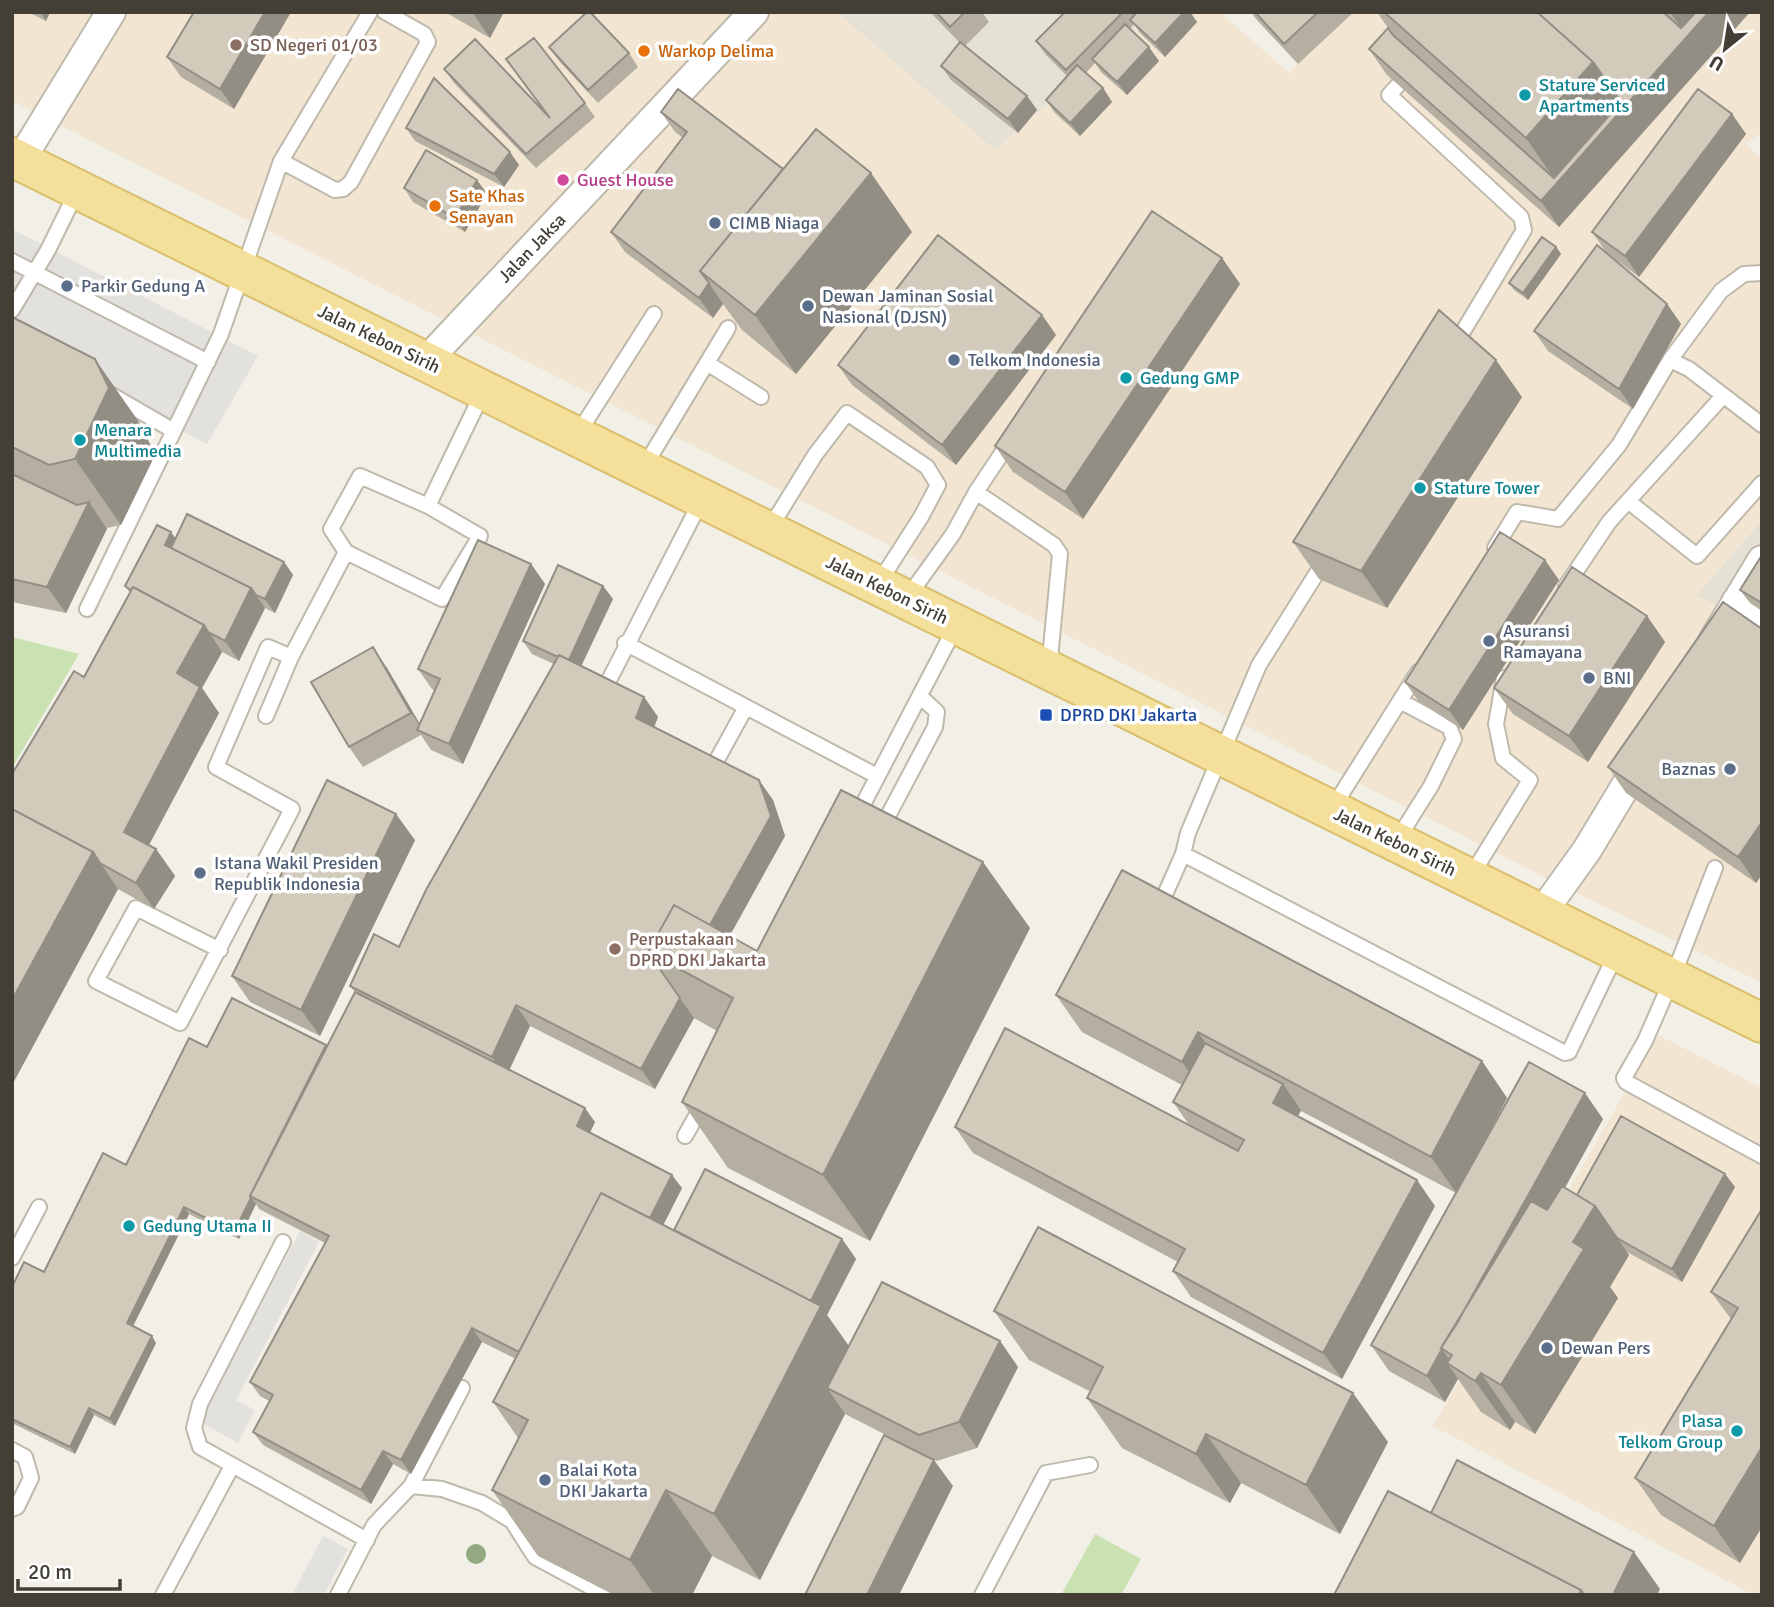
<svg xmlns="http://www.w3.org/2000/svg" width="1774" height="1607" font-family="Signika,sans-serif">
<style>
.residential{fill:#e5e1d4}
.commercial{fill:#f2e6d2}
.green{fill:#cae2b2}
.parking{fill:#e3e1de}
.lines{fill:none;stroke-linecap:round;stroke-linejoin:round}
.service-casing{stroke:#bfb9ac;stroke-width:18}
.minor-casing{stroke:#bfb9ac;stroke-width:32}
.primary-casing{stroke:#d9be6c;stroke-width:42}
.service{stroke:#fff;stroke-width:14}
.minor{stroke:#fff;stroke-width:28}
.primary{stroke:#f5e09b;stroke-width:38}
.tree{fill:#92a981}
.wall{fill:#b5afa2}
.shaded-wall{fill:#938e84}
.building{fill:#d2cbbc;stroke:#938e84;stroke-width:2}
.education-dot{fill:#8d6e63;stroke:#fff;stroke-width:2.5}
.food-dot{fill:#e8710a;stroke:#fff;stroke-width:2.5}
.culture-dot{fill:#0f9aa8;stroke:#fff;stroke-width:2.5}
.hotel-dot{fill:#d1479c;stroke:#fff;stroke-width:2.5}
.service-dot{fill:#5c6f8a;stroke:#fff;stroke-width:2.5}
.transit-dot{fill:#1a4fb4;stroke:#fff;stroke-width:2.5}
.labels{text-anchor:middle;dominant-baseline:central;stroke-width:7;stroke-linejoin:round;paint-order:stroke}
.education-label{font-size:18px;fill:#785e54;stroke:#fff;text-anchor:start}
.food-label{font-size:18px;fill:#c56008;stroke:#fff;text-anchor:start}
.culture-label{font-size:18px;fill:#0d838f;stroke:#fff;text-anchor:start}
.hotel-label{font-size:18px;fill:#b23c85;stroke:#fff;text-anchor:start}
.service-label{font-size:18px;fill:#4e5e75;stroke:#fff;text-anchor:start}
.street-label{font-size:18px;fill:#433f36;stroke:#fff}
.transit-label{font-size:18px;fill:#164399;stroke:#fff;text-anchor:start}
</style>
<rect width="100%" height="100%" fill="#f1efe6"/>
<path class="residential" d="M837,12H1152L995,151Z
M1762,520V626L1696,596Z"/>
<path class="commercial" d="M12,12H837L995,150L1152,12H1220L1289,73L1342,12H1762V132L1746,144L1762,159V520L1696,596L1762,626V983L1564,887L12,101Z
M1658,1035L1762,1088V1595H1754L1433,1426Z"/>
<path class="green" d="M12,637L79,654L12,768Z
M1095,1534L1141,1559L1121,1595H1061Z"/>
<path class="parking" d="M12,229L258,356L207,444L12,343Z
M300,1231L319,1242L236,1400L255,1410L238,1443L200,1422Z
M323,1536L348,1549L324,1595H292Z"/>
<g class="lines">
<defs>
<path id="service" d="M1410,72L1389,95L1521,217L1524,230L1453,348
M281,161L335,190L343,189L351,182L428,42L424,34L385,12
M12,261L208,362
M12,310L48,250L77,191
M1670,360L1689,369L1762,425
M707,363L761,397
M110,394L174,431
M577,435L654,314
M644,467L728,328
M976,492L1010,441
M1628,501L1697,556L1762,483
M768,531L815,455L847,413L927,467L938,485L921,517L878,584
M1495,548L1517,512L1558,519L1619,445L1670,360L1721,291L1744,274L1762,273
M346,552L331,529L360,476L428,506
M1325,560L1259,665L1188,833L1183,854L1565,1053L1569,1052L1616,954
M1566,586L1609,522L1723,396
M907,598L953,534L976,492L1054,545L1060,554L1049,669
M87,609L221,334L281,161L370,12
M625,643L877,776
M604,690L702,499
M266,716L291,657
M718,758L746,707
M1332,809L1418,672
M857,816L956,626
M880,831L935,727L937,712L920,696
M1397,840L1431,786L1454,739L1449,727L1400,701
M1715,868L1672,979L1645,1041L1624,1078L1626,1082L1762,1156
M1471,876L1530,780L1503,758L1496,724L1504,678
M1158,910L1183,854
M220,950L136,908L96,981L180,1023L292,809L216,767L268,647L291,657L346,552L442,599L480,536L428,506L483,392
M685,1136L703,1104
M283,1242L200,1404L194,1428L200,1447L367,1540
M12,1258L39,1207
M12,1450L25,1457L31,1478L17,1507L12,1509
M411,1486L462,1388
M163,1595L231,1468
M338,1595L374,1525L411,1486L442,1489L482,1503L512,1521L535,1557L606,1595
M982,1595L1046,1473L1090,1465"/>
<path id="minor" d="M20,161L111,12
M425,362L754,12
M1736,602L1762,618
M1713,641L1762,560
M1541,914L1587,850L1643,757"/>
<path id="primary" d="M12,157L1762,1023"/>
</defs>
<use href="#service" class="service-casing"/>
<use href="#minor" class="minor-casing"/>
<use href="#primary" class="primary-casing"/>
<use href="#service" class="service"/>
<use href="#minor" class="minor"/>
<use href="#primary" class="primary"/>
</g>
<circle class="tree" cx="476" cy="1554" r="10"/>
<path class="wall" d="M28,12H50L46,21Z
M194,12H291L234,109L181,77L167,57Z
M445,12H504L490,38Z
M930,12H982L989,22L965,46L1027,96L1037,110L1018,133L951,80L941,66L961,44Z
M1065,12H1190L1197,22L1165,57L1140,33L1134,24L1130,29L1159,61L1127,95L1102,73L1095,63L1086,73L1103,88L1112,102L1080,136L1055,113L1046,100L1067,76L1046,55L1036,41Z
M1251,12H1354L1298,64L1256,19Z
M1377,12H1750L1559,227L1387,75L1369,49L1388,28Z
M549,47L629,53L638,67L598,103L559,61Z
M506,59L585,103L595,117L536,168L454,83L444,69L546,114Z
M661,112L783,169L912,232L796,374L742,330L723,304L713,318L625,252L611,232L683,138L675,132Z
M1732,114L1746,134L1639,277L1606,252L1592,232Z
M406,128L519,165L504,187L415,141Z
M477,180L487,194L465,232L413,202L404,188Z
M1556,247L1561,254L1528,300L1514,290L1509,283Z
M1222,258L1240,284L1083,519L1013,472L995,446Z
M1667,304L1681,324L1633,409L1548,351L1534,331Z
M1042,315L1056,335L956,465L852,385L838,365Z
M12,317L141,425L155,455L121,525L107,528L66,613L12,602Z
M1522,397L1387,608L1319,579L1293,542Z
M171,532L175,538L284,562L293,575L275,613L265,608L239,661L222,652L202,688L219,713L149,845L156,849L175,876L154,909L118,889L12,1085L84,677L130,593L125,586Z
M1762,555V611L1750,603L1740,590Z
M531,564L545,584L463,764L431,750L421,735L363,767L349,747L387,668L420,724L435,691L432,689L418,669Z
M1559,580L1463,730L1419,702L1405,682Z
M603,586L613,599L581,666L644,697L658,717L654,727L773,800L785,836L729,936L757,951L1030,928L870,1241L728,1168L682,1102L717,1031L694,1018L655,1089L530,1026L509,1070L595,1122L590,1133L682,1188L663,1225L674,1230L842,1239L856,1259L827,1315L849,1346L1000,1341L1018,1367L977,1448L937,1461L845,1414L760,1580L712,1556L692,1595H614L538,1556L492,1490L518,1438L493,1402L516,1359L482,1342L411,1474L393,1464L371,1504L263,1445L253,1432L269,1401L260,1396L250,1382L325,1243L259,1209L256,1204L239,1239L189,1214L133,1326L156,1343L115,1426L94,1415L75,1454L12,1423V1287L44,1272L126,1165L207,1047L327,1046L355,992L350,986L399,947L554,664L532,654L523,641Z
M1723,602L1756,883L1626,793L1608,767Z
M1647,616L1665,642L1588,762L1513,714L1494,688Z
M415,840L320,1036L250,1002L232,976Z
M1056,995L1482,1061L1507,1098L1481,1147L1603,1119L1565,1188L1577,1195L1725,1174L1735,1187L1682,1282L1627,1252L1629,1255L1610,1287L1618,1298L1535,1434L1515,1422L1510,1430L1481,1412L1458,1379L1445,1402L1389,1371L1371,1345L1456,1193L1301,1111L1298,1116L1435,1206L1342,1379L1191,1297L1173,1271L1178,1262L973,1153L955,1127L1190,1126L1173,1102L1182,1085L1082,1032Z
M1762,1209L1740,1563L1661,1515L1635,1478L1731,1319L1711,1292Z
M994,1311L1388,1442L1340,1534L1241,1483L1230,1503L1122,1448L1087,1398L1091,1392L1029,1360Z"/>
<path class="shaded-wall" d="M40,12H50L46,21Z
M265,12H291L234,109L220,89Z
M472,12H504L490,38Z
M1184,12H1190L1197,22L1165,57L1155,43Z
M1670,12H1750L1559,227L1541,201L1557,183L1526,138L1593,62L1687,36Z
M1149,47L1159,61L1127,95L1117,82Z
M1103,88L1112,102L1080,136L1070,123Z
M1027,96L1037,110L1018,133L1008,119Z
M1732,114L1746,134L1639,277L1625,256Z
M510,152L519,165L504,187L494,174Z
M871,173L912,232L796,374L755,315Z
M477,180L487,194L465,232L455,218Z
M1556,247L1561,254L1528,300L1523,293Z
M1222,258L1240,284L1083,519L1065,492Z
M709,283L723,304L713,318L699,298Z
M1667,304L1681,324L1633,409L1619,389Z
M1042,315L1056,335L956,465L942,445Z
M95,359L141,425L155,455L121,525L75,459Z
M1496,360L1522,397L1387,608L1361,571Z
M89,502L107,529L66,613L47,587Z
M171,532L185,552L182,558L165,545Z
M1545,560L1559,580L1463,730L1449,710Z
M284,562L293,575L275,613L265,599Z
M531,564L545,584L463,764L449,744Z
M603,586L613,599L577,675L568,661Z
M251,588L265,608L239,661L225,641Z
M1647,616L1665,642L1588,762L1569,736Z
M204,625L222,652L202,688L219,713L142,858L124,832L177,673Z
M373,647L387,668L425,733L411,713Z
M644,697L658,717L650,738L636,718Z
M759,780L773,800L785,836L707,977L692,976Z
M396,814L415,840L320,1036L301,1010Z
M1762,822V875L1756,883L1738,857Z
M156,849L175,876L154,909L136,883Z
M93,852L118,889L12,1085V1000Z
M983,862L1030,928L870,1241L823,1175Z
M680,998L694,1018L655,1089L641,1069Z
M516,1005L530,1026L506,1077L492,1057Z
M1198,1032L1223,1069L1208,1099L1182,1062Z
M1482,1061L1507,1098L1457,1194L1431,1157Z
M1283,1084L1301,1110L1291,1129L1273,1103Z
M1585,1093L1603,1119L1463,1370L1452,1355L1442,1349Z
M585,1108L595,1122L586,1140L577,1126Z
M1725,1174L1735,1187L1682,1282L1672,1269Z
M672,1175L682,1188L580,1390L570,1377Z
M1417,1180L1435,1206L1342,1379L1323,1353Z
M251,1198L256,1204L239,1239L234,1232Z
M1595,1206L1629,1255L1610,1287L1618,1298L1535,1434L1501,1385L1573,1242Z
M184,1207L189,1214L131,1330L127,1323Z
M842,1239L856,1259L827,1315L867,1372L827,1388L845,1414L760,1580L714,1514L798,1324Z
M472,1328L482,1342L411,1474L401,1460Z
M152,1336L156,1343L115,1426L110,1419Z
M1000,1341L1018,1367L977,1448L959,1422Z
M1442,1349L1455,1368L1447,1363L1458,1379L1445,1402L1427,1376Z
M1481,1373L1515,1422L1510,1430L1475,1381Z
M1353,1393L1388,1442L1340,1534L1306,1485Z
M89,1408L94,1415L75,1454L70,1447Z
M1206,1434L1241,1483L1230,1503L1196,1454Z
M1762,1447V1527L1740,1563L1714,1526Z
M383,1451L393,1464L371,1504L361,1490Z
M934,1460L953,1486L899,1595H867Z
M666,1490L712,1556L692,1595H654L630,1560Z
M1634,1552L1660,1589L1657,1595H1613Z"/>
<path class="building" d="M194,12H265L220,89L167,57Z
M587,12H590L629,53L588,90L549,47Z
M936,12H965L950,27Z
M1065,12H1123L1066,70L1036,41Z
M1137,12H1184L1155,43L1130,20Z
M1255,12H1318L1284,44Z
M1384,12H1537L1593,62L1526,138Z
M1537,12H1663L1681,28L1696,12H1709L1541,201L1369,49L1388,28L1393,35L1554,178L1621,102L1593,62Z
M1125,24L1149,47L1117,82L1092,59Z
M534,38L585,103L526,154L444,69L475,39L550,118L506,59Z
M960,42L1027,96L1008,119L941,66Z
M1077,65L1103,88L1070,123L1046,100Z
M434,78L510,152L494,174L406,128Z
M678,89L783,169L700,271L709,283L699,298L611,232L687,132L661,112Z
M1698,89L1732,114L1625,256L1592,232Z
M816,129L871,173L755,315L700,271Z
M426,150L477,180L455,218L404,188Z
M1152,211L1222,258L1065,492L995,446Z
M938,235L1042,315L942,445L838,365Z
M1542,237L1556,247L1523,293L1509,283Z
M1597,245L1667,304L1619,389L1534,331Z
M1439,310L1496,360L1361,571L1293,542Z
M12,317L95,359L109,388L75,459L49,465L12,447Z
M12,474L77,505L89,502L47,587L12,579Z
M187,514L284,562L265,599L256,595L251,588L171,548Z
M157,525L171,532L165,545L251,588L225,641L208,632L204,625L133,587L131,590L125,586Z
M1500,532L1545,560L1449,710L1405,682Z
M478,540L531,564L449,744L417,730L440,679L418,669Z
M1762,555V603L1740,590Z
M558,565L603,586L569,660L559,655L558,657L523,641Z
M1572,567L1647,616L1569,736L1494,688Z
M133,587L204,625L177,673L200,687L124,832L156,849L136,883L100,863L93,852L12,809V774L74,671L84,677Z
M1723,602L1762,629V822L1738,857L1608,767Z
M373,647L411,713L349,747L311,682Z
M559,655L644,697L636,718L759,780L771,816L710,925L674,905L648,952L680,998L641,1069L516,1005L492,1057L350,986L374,934L399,947L426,890Z
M327,780L396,814L301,1010L232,976Z
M841,790L983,862L823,1175L682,1102L733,998L648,952L674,905L757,951Z
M12,809L93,852L12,1000Z
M1122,870L1482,1061L1431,1157L1198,1032L1182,1062L1056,995Z
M355,992L585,1108L577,1126L672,1175L650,1218L601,1193L519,1352L472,1328L401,1460L383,1451L361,1490L253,1432L273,1395L250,1382L329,1236L250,1196Z
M232,998L326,1045L250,1196L251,1198L234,1232L184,1207L127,1323L152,1336L110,1419L89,1408L70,1447L12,1419V1287L24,1262L44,1272L103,1153L126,1165L189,1038L207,1047Z
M1005,1028L1238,1151L1244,1140L1173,1102L1205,1043L1283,1084L1273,1103L1417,1180L1323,1353L1173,1271L1185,1249L955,1127Z
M1529,1062L1585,1093L1456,1325L1441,1348L1442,1349L1427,1376L1371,1345Z
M1621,1116L1725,1174L1672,1269L1617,1238L1595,1206L1577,1195Z
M705,1169L842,1239L811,1301L674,1230Z
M1562,1186L1595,1206L1573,1242L1584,1249L1501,1385L1481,1373L1475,1381L1447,1363L1452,1355L1441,1348L1531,1201L1547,1210Z
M601,1193L821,1306L714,1514L666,1490L630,1560L492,1490L528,1420L493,1402Z
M1762,1209V1447L1714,1526L1635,1478L1738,1308L1711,1292Z
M1038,1227L1353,1393L1306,1485L1206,1434L1196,1454L1087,1398L1103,1367L994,1311Z
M882,1282L1000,1341L959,1422L919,1435L827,1388Z
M884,1435L934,1460L867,1595H805Z
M1457,1460L1634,1552L1613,1595H1584L1581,1590L1431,1513Z
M1388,1491L1581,1590L1579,1595H1334Z"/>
<g class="education-dot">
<circle cx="236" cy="45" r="7"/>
<circle cx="615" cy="949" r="7"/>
</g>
<g class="food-dot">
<circle cx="644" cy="51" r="7"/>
<circle cx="435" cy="206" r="7"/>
</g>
<g class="culture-dot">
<circle cx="1525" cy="95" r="7"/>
<circle cx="1126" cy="378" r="7"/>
<circle cx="80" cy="440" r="7"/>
<circle cx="1420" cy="488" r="7"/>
<circle cx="129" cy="1226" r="7"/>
<circle cx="1737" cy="1431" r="7"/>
</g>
<circle class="hotel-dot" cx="563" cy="180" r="7"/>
<g class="service-dot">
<circle cx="715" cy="223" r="7"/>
<circle cx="67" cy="286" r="7"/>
<circle cx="808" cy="306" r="7"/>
<circle cx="954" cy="360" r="7"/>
<circle cx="1489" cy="641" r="7"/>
<circle cx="1589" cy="678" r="7"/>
<circle cx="1730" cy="769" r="7"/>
<circle cx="200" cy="873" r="7"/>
<circle cx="1547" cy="1348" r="7"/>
<circle cx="545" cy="1480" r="7"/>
</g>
<rect class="transit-dot" x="1039" y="708" width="14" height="14" rx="3.5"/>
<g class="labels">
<g class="education-label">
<text x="250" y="45">SD Negeri 01/03</text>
<text x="629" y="939">Perpustakaan<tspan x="629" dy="21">DPRD DKI Jakarta</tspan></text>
</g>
<g class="food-label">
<text x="658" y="51">Warkop Delima</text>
<text x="449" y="196">Sate Khas<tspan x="449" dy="21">Senayan</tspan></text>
</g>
<g class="culture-label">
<text x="1539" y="85">Stature Serviced<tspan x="1539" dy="21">Apartments</tspan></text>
<text x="1140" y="378">Gedung GMP</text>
<text x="94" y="430">Menara<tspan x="94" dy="21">Multimedia</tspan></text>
<text x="1434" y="488">Stature Tower</text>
<text x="143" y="1226">Gedung Utama II</text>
<text x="1723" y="1421" text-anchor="end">Plasa<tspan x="1723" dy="21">Telkom Group</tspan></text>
</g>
<g class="hotel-label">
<text x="577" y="180">Guest House</text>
</g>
<g class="service-label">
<text x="729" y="223">CIMB Niaga</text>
<text x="81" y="286">Parkir Gedung A</text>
<text x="822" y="296">Dewan Jaminan Sosial<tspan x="822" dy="21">Nasional (DJSN)</tspan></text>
<text x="968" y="360">Telkom Indonesia</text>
<text x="1503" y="631">Asuransi<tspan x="1503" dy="21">Ramayana</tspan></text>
<text x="1603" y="678">BNI</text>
<text x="1716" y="769" text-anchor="end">Baznas</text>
<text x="214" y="863">Istana Wakil Presiden<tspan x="214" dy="21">Republik Indonesia</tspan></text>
<text x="1561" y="1348">Dewan Pers</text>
<text x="559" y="1470">Balai Kota<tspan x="559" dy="21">DKI Jakarta</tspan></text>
</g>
<g class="street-label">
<text transform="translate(532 248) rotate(-46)">Jalan Jaksa</text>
<text transform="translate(379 339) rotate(26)">Jalan Kebon Sirih</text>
<text transform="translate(887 590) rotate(26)">Jalan Kebon Sirih</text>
<text transform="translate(1395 842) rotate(26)">Jalan Kebon Sirih</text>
</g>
<g class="transit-label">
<text x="1060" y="715">DPRD DKI Jakarta</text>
</g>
</g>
<rect width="1774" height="1607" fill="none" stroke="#433f36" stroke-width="28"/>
<g transform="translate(1725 49) rotate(210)" stroke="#ffffff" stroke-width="5" paint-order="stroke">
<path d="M0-5L12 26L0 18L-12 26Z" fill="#433f36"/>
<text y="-10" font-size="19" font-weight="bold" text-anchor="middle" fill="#433f36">U</text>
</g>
<path d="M18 1579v10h102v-10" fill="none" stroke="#433f36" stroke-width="3.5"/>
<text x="28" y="1579" font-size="21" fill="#433f36" stroke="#ffffff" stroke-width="5" paint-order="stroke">20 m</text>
</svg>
